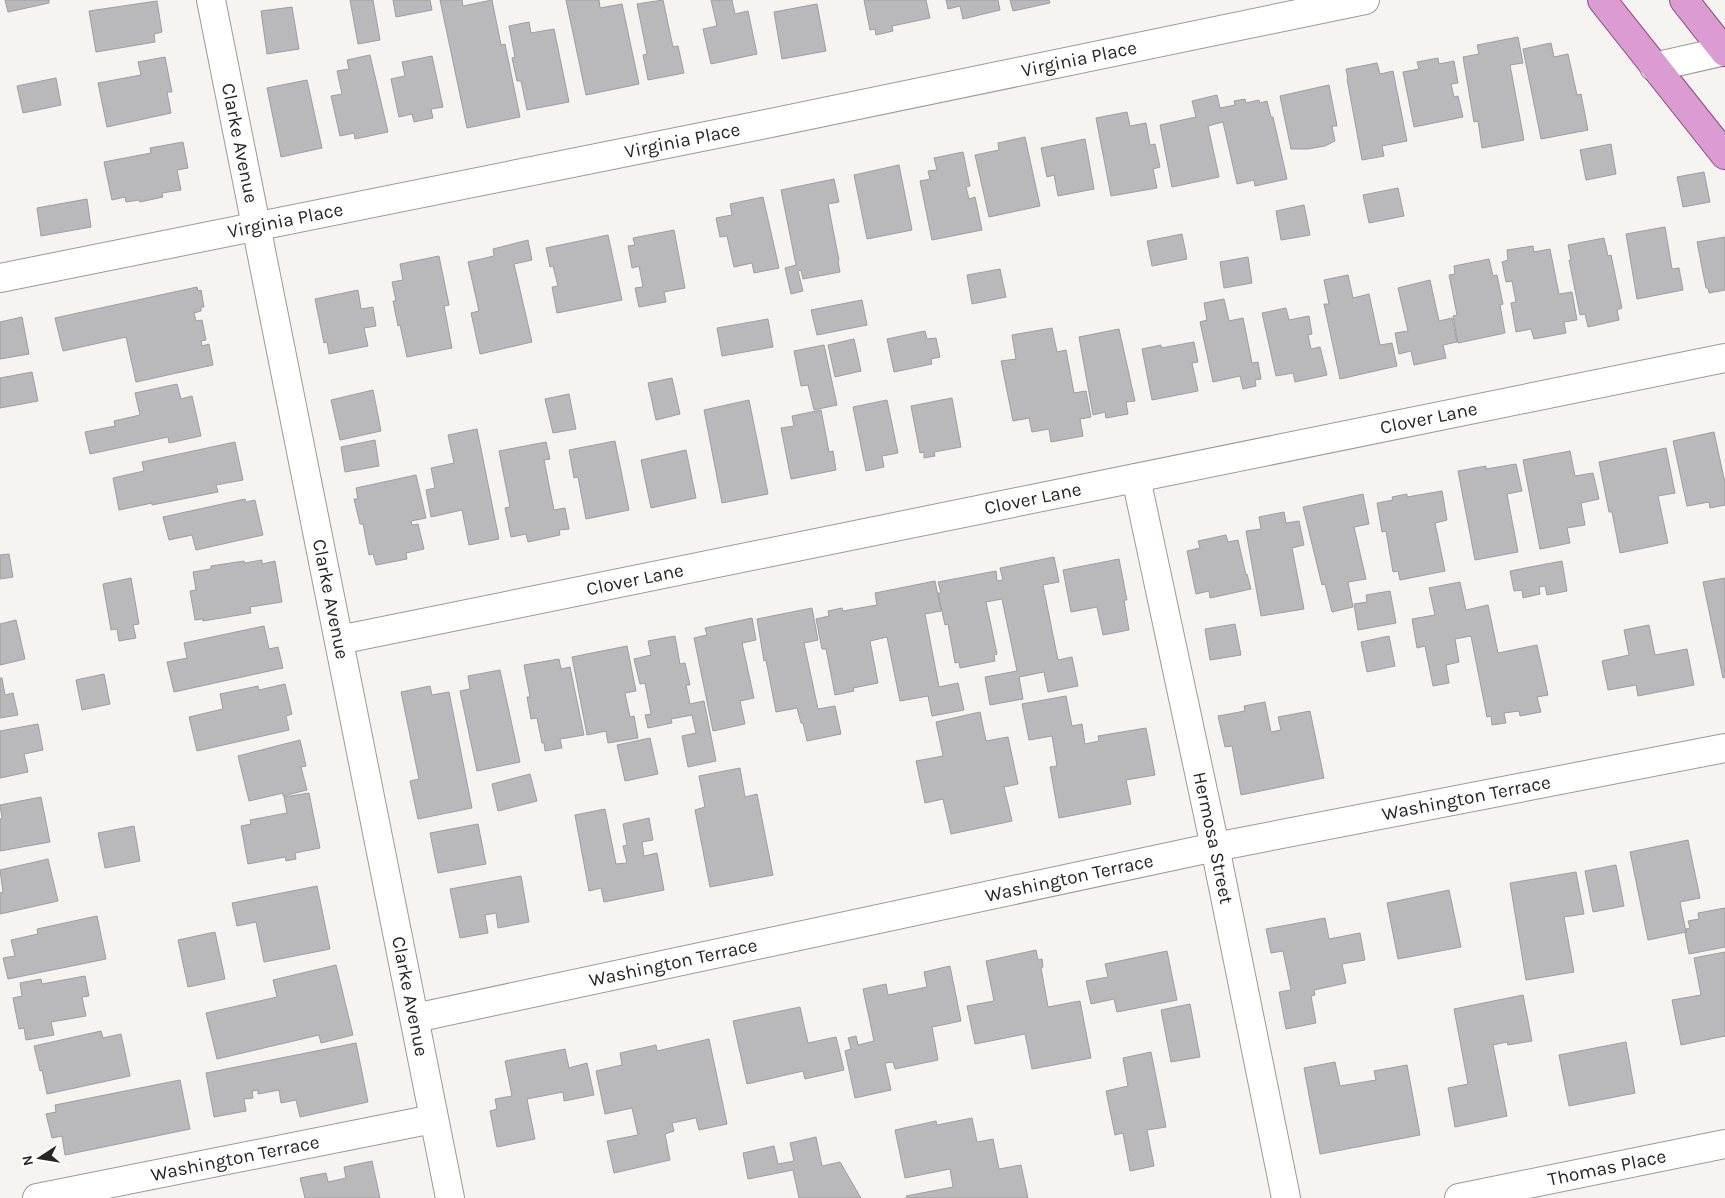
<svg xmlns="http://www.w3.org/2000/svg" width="1725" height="1198" font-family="Karla,sans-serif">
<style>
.building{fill:#b9b8bb;stroke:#9e9da0}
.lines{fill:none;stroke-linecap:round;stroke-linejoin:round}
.minor-casing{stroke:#9b9a97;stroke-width:30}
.major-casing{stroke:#8b4881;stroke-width:30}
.minor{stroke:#fff;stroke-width:28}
.major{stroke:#da9cd1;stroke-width:28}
.labels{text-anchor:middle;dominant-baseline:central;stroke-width:5;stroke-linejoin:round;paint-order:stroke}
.street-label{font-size:19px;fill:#262625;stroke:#fff}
</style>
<rect width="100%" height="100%" fill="#f5f4f1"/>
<path class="building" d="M5,0H49V3L8,12Z
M350,0H373L380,40L358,44Z
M393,0H430L432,10L396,17Z
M440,0H462L463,6L492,0L501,45L505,44L520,117L467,128Z
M566,0H599L600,8L622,4L639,84L586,95Z
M663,0L673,47L678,46L684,73L648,80L643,55L647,54L637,4Z
M711,0H732L735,14L748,11L757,54L711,64L703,29L717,26Z
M864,0H926L930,18L892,26L893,31L876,35L875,29L870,30Z
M946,0H998L1000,10L963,19L960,6L948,9Z
M1010,0H1049L1050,3L1013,11Z
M157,1L162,32L154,34L155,42L96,52L89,11Z
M817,4L826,51L782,59L774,12Z
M292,7L299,49L267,54L261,11Z
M529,22L531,33L554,29L569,102L527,110L521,81H517L512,58L515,57L509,26Z
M1518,37L1523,63L1510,65L1524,140L1482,148L1478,121L1474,122L1463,57L1479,54L1477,45Z
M1551,43L1554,57L1568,54L1577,95L1581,94L1588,130L1541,139L1523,49Z
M370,55L388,132L355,139L354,133L340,136L331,96L342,94L337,71L349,69L347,60Z
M432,56L443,107L431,109L433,118L414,122L412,114L399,117L391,79L405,76L402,62Z
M165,57L172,92H167L171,113L107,127L98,83L141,75L138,62Z
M1438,58L1439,64L1454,61L1458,83L1451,84L1454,97L1458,96L1463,117L1414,127L1403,72L1419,69L1417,62Z
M1377,63L1380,74L1393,71L1407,141L1382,146L1384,156L1362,160L1347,79H1348L1346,69Z
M56,78L61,105L23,113L17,86Z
M307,80L322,148L281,157L267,88Z
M1329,85L1337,126H1332L1335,141L1325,146L1308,149H1291L1280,96Z
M1217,95L1220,108L1235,105L1234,101L1245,99L1246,103L1259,100L1260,103L1267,101L1271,117H1273L1287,179L1255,186L1254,180L1237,184L1223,122L1208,126L1219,177L1172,187L1160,125L1196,117L1192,101Z
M1127,112L1130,126L1146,123L1150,145L1155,144L1160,167L1153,169L1157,188L1111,196L1096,118Z
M1025,137L1040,206L989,217L975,155L999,150L998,143Z
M1085,139L1094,189L1058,196L1054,175L1047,177L1041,148Z
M183,142L188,168L177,170L181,190L162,193L163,197L140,202L139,200L126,202L125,197L112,200L104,162L151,153L150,148Z
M1611,144L1616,174L1586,180L1580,150Z
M963,152L970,186L966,187L969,199L975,197L982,230L932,240L920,181L930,179L928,171L937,170L934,158Z
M899,165L912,230L867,239L854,175Z
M1704,172L1710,202L1683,207L1677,177Z
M834,179L839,202L828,204L839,260L838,261L840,272L803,279L801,270L798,271L803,291L791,294L785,268L796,265L781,190Z
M1398,188L1404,216L1369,223L1363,195Z
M763,197L779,268L754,273L752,263L734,267L727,236L720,237L716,218L732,215L730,204Z
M87,199L91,227L41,236L37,208Z
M1304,205L1310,235L1281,240L1276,211Z
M1665,227L1672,269L1679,268L1683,290L1637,299L1626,234Z
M674,230L685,288L664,292L666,302L639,307L635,288L643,287L639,266L632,268L628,246L635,245L633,238Z
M1182,234L1187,259L1152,266L1147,241Z
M608,235L622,300L557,313L552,287L558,286L553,266L550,267L546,248Z
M1725,237V290L1709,293L1708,288H1706L1697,242Z
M1604,238L1608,256L1611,255L1622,308L1617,310L1619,320L1588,327L1585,314L1580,315L1569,260H1571L1568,245Z
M528,240L532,260L514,264L532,342L480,354L471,313L479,311L468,262L494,256L493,249Z
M1533,246L1534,252L1550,249L1559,294L1572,292L1577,320L1564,322L1566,333L1534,339L1531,329L1516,332L1511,303L1516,302L1512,281L1506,282L1502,262L1508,260L1507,250Z
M439,256L449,305L444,306L452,348L407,357L400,325L398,326L393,301H396L392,282L403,280L400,264Z
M1248,257L1252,283L1224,288L1220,262Z
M1489,259L1493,276L1497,275L1503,304L1500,305L1505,333L1458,343L1453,316L1457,315L1449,275L1455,274L1454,266Z
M1000,269L1006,297L972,304L967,275Z
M1348,275L1353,298L1369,294L1380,345L1392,343L1397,366L1340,379L1324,304H1329L1324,280Z
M1430,280L1439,321L1452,318L1457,342L1443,345L1446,358L1414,365L1411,351L1399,354L1395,333L1408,331L1398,288Z
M197,287L198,291L201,290L204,307H201V311L194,313L196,321L202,320L206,340L201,341L202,346L209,344L213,365L136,382L126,337L63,351L55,318Z
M358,290L361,309L373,307L376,326L364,328L368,346L329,354L327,342L324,343L315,299Z
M1224,299L1229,321L1243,318L1252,363L1258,362L1261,379L1255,380L1256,386L1243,389L1240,376L1213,382L1200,322L1207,320L1204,303Z
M862,300L867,325L817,335L811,310Z
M1286,308L1289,320L1309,316L1312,334L1308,335L1311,349L1320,347L1327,375L1295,382L1293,373L1276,376L1262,313Z
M22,317L29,354L0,359V322Z
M768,319L773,347L722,356L717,328Z
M1052,328L1057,352L1066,350L1074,393L1086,391L1091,417L1080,419L1083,436L1051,442L1049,429L1032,432L1029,418L1013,421L1001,361L1016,359L1012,335Z
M1119,329L1135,401L1126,402L1128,414L1106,418L1105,412L1093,415L1079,337Z
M925,331L927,339L936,338L940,357L931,359L932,364L894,372L887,339Z
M854,339L861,371L835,377L828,345Z
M1194,342L1198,362L1192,363L1198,391L1152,400L1142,349L1161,345V348Z
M824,345L837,405L814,410L808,385L801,386L794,351Z
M32,372L38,401L0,408V378Z
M672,378L680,414L656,420L648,383Z
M177,384L181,399L192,396L201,436L169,443L168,437L90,454L85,432L115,426L114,421L140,415L135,393Z
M373,390L381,431L340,440L331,400Z
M569,394L576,429L553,433L545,399Z
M952,398L961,447L934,452L935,456L924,458V452L920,453L911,406Z
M749,400L768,494L722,503L704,410Z
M887,400L898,453L882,456L884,467L866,471L853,407Z
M821,410L829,452L833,451L836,470L791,479L781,428L794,426L792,416Z
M477,429L499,539L469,545L462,510L431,517L426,490L435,488L431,468L454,463L448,435Z
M1714,432L1725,483V505L1710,508L1709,502L1687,506L1673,441Z
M375,440L379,466L345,472L341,447Z
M615,441L629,510L586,519L578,477L574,478L569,450Z
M235,442L243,480L216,485L218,492L152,505V503L119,510L113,478L144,471L142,462Z
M546,442L550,459L544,460L554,510L565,508L569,529L559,530L560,535L528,542L526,534L511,537L505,508L510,507L499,451Z
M1666,448L1675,493L1658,496L1668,543L1620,553L1612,512H1609L1599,462Z
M686,450L696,498L651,508L641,460Z
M1570,451L1575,476L1593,473L1599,499L1581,503L1585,525L1567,528L1570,543L1540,549L1523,460Z
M1516,464L1522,491L1507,494L1518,552L1475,560L1458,471L1486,466V469Z
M416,475L426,518L411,521L412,525L418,524L424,549L406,553L407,559L376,565L373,554L369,555L363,524H360L354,499H358L356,488Z
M1442,491L1447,520L1435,523L1445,571L1400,580L1398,571L1393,572L1386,531L1382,532L1377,503L1393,500L1392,497L1407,494V497Z
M1363,494L1369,524L1354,527L1366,579L1348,582L1353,607L1332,612L1325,584L1322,585L1303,507Z
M245,499L246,502L255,500L263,535L196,550L192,535L169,540L163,517Z
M1284,512L1286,523L1299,521L1304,545L1292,548L1304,609L1261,616L1246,531L1261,529L1259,517Z
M1226,535L1228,542L1238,540L1246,575L1247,574L1251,589L1210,598L1209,591L1196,594L1187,551L1200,548L1198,541Z
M9,554L13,577L0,579V555Z
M1054,557L1059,582L1043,585L1058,660L1072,657L1078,686L1048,692L1044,672L1019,677L1023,699L990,705L985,677L1017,671L1002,599L986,602L997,654L994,655L995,661L960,668L959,662L955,663L948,624L945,625L938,593H941L938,582L996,571L997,581L1003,580L1000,568Z
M1119,559L1127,600H1124L1129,630L1103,635L1097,607L1071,612L1063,570Z
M262,560V564L275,561L282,602L250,607L251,613L203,621V619L195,620L190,591L196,590L193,572L211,569V566L244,561L245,563Z
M1562,561L1567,591L1547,595L1545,586L1539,587L1540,594L1523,598L1522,590L1514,591L1510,571Z
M131,578L139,624L133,625L136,638L119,641L117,629L111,630L103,584Z
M1725,578V677L1723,678L1703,582Z
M935,581L941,611L925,614L939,687L958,683L964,710L932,716L928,696L900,701L887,637L870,641L878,683L853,688L854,691L835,695L826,649H822L816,619L829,616L828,611L842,608L843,611L877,605L875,593Z
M1460,582L1466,610L1488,605L1498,653L1537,645L1548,695L1537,697L1541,712L1520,716L1519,711L1504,713L1506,723L1492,725L1491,716L1487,717L1471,636L1455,639L1459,662L1446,665L1449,683L1433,686L1425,646L1417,648L1412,619L1435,615L1429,588Z
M1390,591L1396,623L1358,630L1354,604L1367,602L1366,595Z
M812,608L818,640L804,643L818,709L835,706L841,734L807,741L803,723H801L797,708L776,712L766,660L764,661L757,619Z
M752,618L756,640L742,643L754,698L740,701L745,724L713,731L694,638L707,635L705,628Z
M16,620L25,659L0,665V624Z
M1235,624L1241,655L1210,660L1205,629Z
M1649,625L1655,655L1687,649L1694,685L1638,696L1636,685L1608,690L1602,661L1629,655L1624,630Z
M264,626L269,649L278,647L283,668L174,692L167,662L187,658L184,643Z
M675,636L680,664L685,663L690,685H686L690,704L704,701L716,761L688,767L682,736L696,733L692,715L671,719L672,723L648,728L645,715L651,714L645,683L640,684L634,659L651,655L648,641Z
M1389,636L1395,666L1367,672L1361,642Z
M627,646L636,691L625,693L630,717L634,716L638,738L608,743L606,731L587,735L572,657Z
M559,659L561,669L570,667L584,735L560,739L562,748L545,751L544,743H542L537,718L531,719L527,697H530L524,665Z
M500,670L520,762L477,771L460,691L470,689L468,676Z
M104,674L110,704L82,710L76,680Z
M0,678H2L5,695L13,693L18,715L0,718Z
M285,684L292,714L286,716L289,730L197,751L189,717L223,709L220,694L258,686L259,690Z
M430,686L432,695L449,692L472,808L418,819L410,781L419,779L401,692Z
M1066,696L1072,726L1082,724L1085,744L1099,741L1098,736L1146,728L1155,775L1126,780L1131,804L1059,818L1050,767L1057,766L1052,736L1029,740L1022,704Z
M1265,702L1271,732L1281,730L1278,717L1310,711L1324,778L1241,795L1232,746L1225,747L1218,716L1245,711L1244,706Z
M980,712L986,741L1008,737L1018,784L1004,787L1012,821L951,834L943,799L925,803L916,761L943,756L936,722Z
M38,724L43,750L24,754L28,772L0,778V731Z
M650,738L658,774L625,781L617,745Z
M300,740L306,766L301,767L307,790L283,796V793L249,801L238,756Z
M740,768L745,797L757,794L773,875L710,887L695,810L705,807L699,776Z
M530,774L537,801L498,811L492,784Z
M309,793L320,848L295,853L296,859L286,861L285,857L248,864L241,826L251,824L250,820L287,813L284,797Z
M41,797L50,842L0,851V819L2,818L0,805Z
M605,809L616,864L627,863L623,846L627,845L623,824L649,818L653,840L642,842L644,856L657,853L664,890L604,902L601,888L589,891L575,815Z
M478,824L486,864L438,873L430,833Z
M134,826L140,861L105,868L98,833Z
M1688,840L1700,898L1680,902L1686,932L1648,940L1630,852Z
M48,859L58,901L0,914V893L3,892L0,870Z
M1616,865L1624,906L1593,912L1585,871Z
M1576,872L1584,914L1564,917L1574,972L1526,980L1510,883Z
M521,876L529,922L498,928L496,913L485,915L488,933L460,938L450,889Z
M317,886L330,949L264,962L256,922L237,926L232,903Z
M1449,890L1461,947L1398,959L1387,903Z
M1725,908V947L1689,954L1685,933L1687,932L1686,929L1690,928L1688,921L1699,919L1698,913Z
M97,916L106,959L8,979L3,958L15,956L11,940L38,934L37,929Z
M1325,918L1329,939L1360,933L1365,960L1342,964L1346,983L1314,990L1315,995L1311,996L1316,1023L1286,1029L1279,992L1291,990L1283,951L1271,953L1266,929Z
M215,932L225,979L188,987L178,940Z
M1036,950L1038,960L1042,959L1043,967L1041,968L1048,1007L1080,1001L1091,1058L1032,1069L1025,1034L975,1044L967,1006L994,1001L986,961Z
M1167,951L1177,1000L1117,1012L1114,999L1091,1004L1086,981L1108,977L1105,964Z
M1725,952V1036L1681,1045L1672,1000L1701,995L1694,958Z
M336,965L353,1035L321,1043L319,1035L217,1059L206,1013L277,997L273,980Z
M950,966L961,1021L932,1027L938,1060L895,1069L893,1062L885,1063L891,1090L855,1098L845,1051L851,1049L848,1038L856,1036L858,1045L874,1041L863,989L886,984L888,995L927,987L924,972Z
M85,976L89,996L82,997L86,1016L51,1022L54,1035L26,1040L24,1028L19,1029L13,998L22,996L20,983L41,979L42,984Z
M1523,995L1532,1041L1508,1045L1507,1042L1493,1045L1507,1116L1455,1127L1448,1088L1468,1084L1454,1009Z
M1190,1004L1200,1057L1171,1062L1161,1010Z
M800,1007L808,1043L836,1037L844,1070L805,1079L803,1071L747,1084L733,1021Z
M101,1031L103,1038L121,1034L130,1076L47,1094L42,1070L40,1071L34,1046Z
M709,1039L727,1124L699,1130L696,1118L672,1123L674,1131L665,1134L670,1160L614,1173L607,1141L638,1135L632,1108L605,1114L596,1071L622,1065L620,1053L656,1045L657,1051Z
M1626,1042L1635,1093L1569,1106L1559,1055Z
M356,1043L368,1102L300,1117L296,1100L281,1103L279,1090L258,1094V1090L252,1091L253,1098L244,1099L246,1111L214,1117L206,1073Z
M565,1049L569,1068L587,1063L594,1095L564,1101L563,1092L527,1099L535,1139L497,1147L490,1111L497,1109L495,1099L512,1096L505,1061Z
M1151,1052L1166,1127L1147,1130L1154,1166L1130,1171L1123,1133L1115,1135L1106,1091L1128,1086L1123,1058Z
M1335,1062L1340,1086L1376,1080L1374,1071L1407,1065L1420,1135L1320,1154L1304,1068Z
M180,1080L190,1129L65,1155L62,1136L52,1138L46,1114L56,1112L55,1105Z
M972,1118L977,1142L993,1139L999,1169L1021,1165L1028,1198H907L906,1196L953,1187L950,1169L905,1178L895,1130L936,1121L937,1125Z
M816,1137L822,1166L840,1162L861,1198H799L793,1170L748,1179L743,1153L774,1146L778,1164L794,1161L790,1143Z
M372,1161L380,1198H305L300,1178L326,1173L328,1182L346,1178L344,1167Z"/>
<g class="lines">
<defs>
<g id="minor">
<path id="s1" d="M211,0L450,1198"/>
<path d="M1654,67L1725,51"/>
<path id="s2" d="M0,278L761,125L1365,0"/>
<path id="s3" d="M1136,478L1215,847L1286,1198"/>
<path id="s4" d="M339,640L1725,358"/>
<path id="s5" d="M415,1018L1215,847L1725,748"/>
<path id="s6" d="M37,1198L433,1119"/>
<path id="s7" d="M1459,1198L1725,1144"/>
</g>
<path id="major" d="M1602,0L1725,155
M1684,0L1725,52"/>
</defs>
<use href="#minor" class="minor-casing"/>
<use href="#major" class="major-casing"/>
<use href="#minor" class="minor"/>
<use href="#major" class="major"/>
</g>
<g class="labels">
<g class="street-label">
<text stroke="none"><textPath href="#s2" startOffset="1101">Virginia Place</textPath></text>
<text stroke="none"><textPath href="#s2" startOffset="696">Virginia Place</textPath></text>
<text stroke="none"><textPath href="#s1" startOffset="146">Clarke Avenue</textPath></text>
<text stroke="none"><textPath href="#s2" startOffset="291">Virginia Place</textPath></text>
<text stroke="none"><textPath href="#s4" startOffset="1112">Clover Lane</textPath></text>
<text stroke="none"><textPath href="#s4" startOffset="708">Clover Lane</textPath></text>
<text stroke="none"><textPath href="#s4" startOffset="302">Clover Lane</textPath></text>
<text stroke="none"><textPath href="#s1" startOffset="611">Clarke Avenue</textPath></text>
<text stroke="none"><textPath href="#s5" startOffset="1074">Washington Terrace</textPath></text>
<text stroke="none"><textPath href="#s3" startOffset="368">Hermosa Street</textPath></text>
<text stroke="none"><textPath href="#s5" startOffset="669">Washington Terrace</textPath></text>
<text stroke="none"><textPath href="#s5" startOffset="264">Washington Terrace</textPath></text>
<text stroke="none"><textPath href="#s1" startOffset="1016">Clarke Avenue</textPath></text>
<text stroke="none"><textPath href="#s6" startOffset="202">Washington Terrace</textPath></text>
<text stroke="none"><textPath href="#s7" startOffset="151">Thomas Place</textPath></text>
</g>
</g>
<g transform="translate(40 1158) rotate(258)" stroke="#ffffff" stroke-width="4" paint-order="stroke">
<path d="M0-4L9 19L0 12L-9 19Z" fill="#262625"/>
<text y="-8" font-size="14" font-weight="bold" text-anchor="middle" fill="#262625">N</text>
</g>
</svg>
